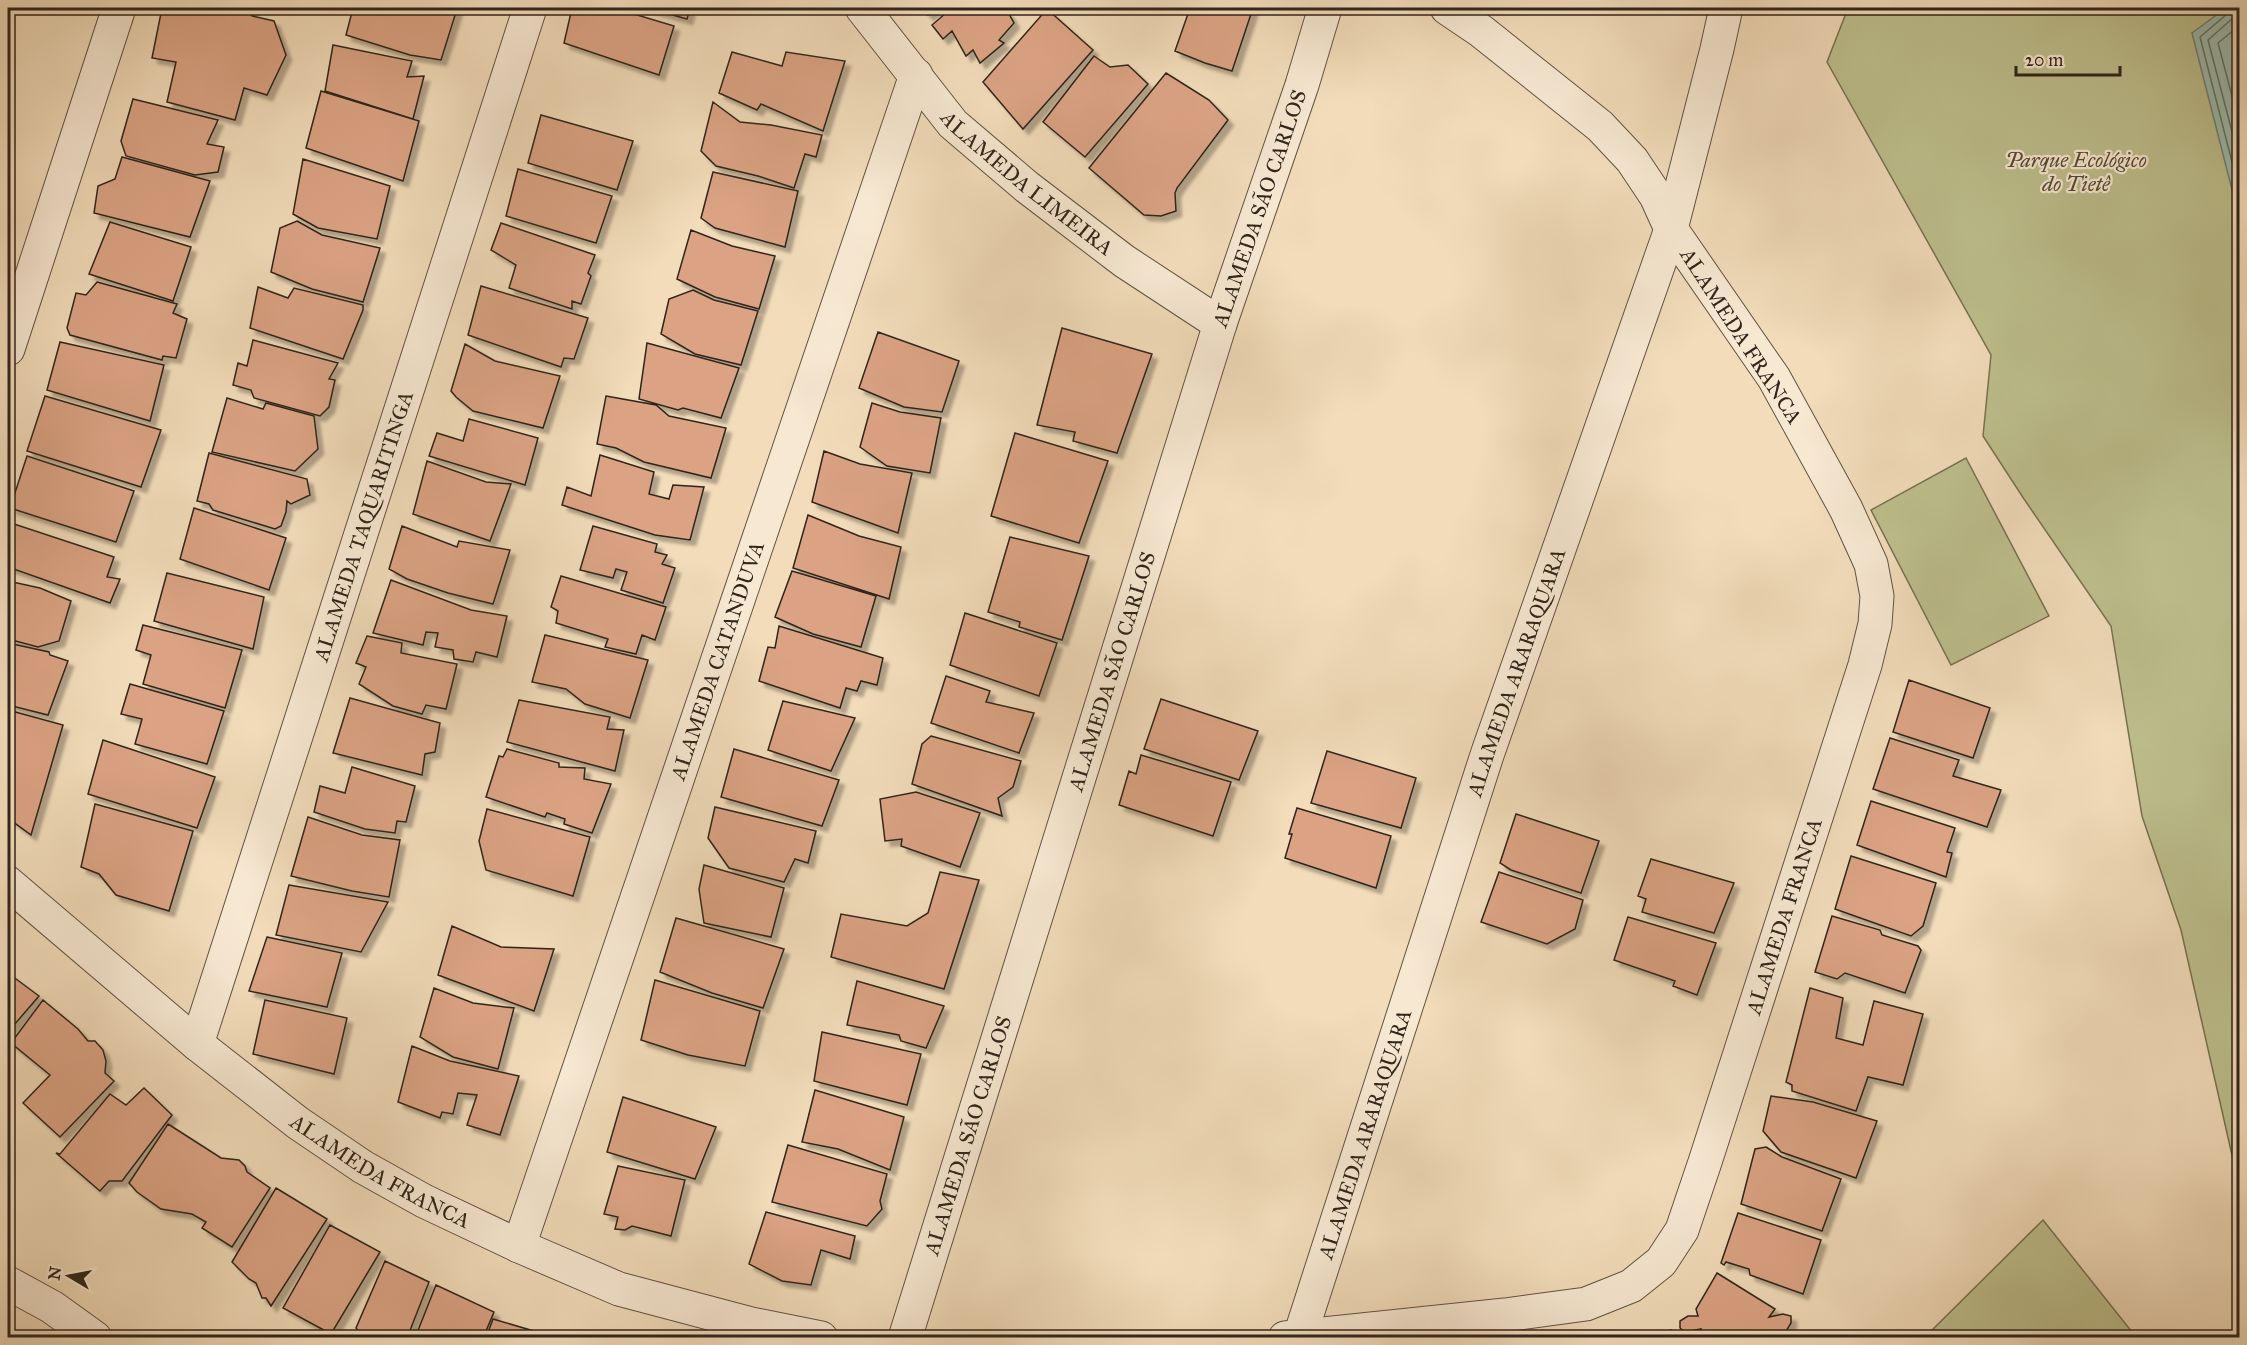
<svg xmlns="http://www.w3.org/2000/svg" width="2247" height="1345" font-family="'IM FELL Great Primer',serif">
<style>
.green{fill:#bdbf8d;stroke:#767254;stroke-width:1.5}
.water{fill:#9bbcaf;stroke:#708074;stroke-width:1.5}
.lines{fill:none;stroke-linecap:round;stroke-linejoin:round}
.shore{stroke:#657065;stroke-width:1.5}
.building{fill:#dba384;stroke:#2f251b;stroke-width:1.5;filter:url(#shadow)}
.street-casing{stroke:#605343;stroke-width:35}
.street{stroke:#f7e8d2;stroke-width:33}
.labels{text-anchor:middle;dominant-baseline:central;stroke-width:4.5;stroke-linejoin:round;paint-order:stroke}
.park-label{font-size:21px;font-style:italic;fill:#524c38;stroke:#f7e8d2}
.street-label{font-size:21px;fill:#2f251b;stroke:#f7e8d2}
</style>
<defs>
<filter id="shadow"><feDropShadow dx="5.5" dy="5.5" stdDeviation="1.5" flood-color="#0004"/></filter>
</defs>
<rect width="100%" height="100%" fill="#f2dcba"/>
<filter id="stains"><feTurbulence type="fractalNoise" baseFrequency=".00333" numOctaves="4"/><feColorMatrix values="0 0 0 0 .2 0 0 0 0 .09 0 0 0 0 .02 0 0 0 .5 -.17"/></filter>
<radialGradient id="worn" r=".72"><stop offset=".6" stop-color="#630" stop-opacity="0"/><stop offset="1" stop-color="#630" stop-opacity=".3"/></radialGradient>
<path class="green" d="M1848,8H2239V1186L2181,930L2142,816L2111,626L2024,499L1983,436L1991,355L1827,62Z
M1966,458L2049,616L1951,665L1871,510Z
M2043,1220L2136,1337H1925Z"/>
<path class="water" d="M2226,8H2239V217L2192,33Z"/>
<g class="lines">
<path class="shore" d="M2229,8L2227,14L2200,37L2240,193
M2236,8L2233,18L2208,40L2240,162
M2240,25L2218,43L2240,126"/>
</g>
<path class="building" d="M162,8H251L252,16L274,21L286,55L267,95L244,88L235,120L167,102L176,62L152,58Z
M353,8H443L457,9L441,60L410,55L346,35Z
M572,8H614L674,26L659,75L564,43Z
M648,8H690L687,19Z
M922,8H937L928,15Z
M946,8H1003L1009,14L1014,23L999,40L1004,43L980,63L973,50L966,56L952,31L943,39L932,25L946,13Z
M1190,8H1253L1232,71L1205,63L1175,51Z
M1047,9L1093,50L1023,129L983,82Z
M333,45L412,61L407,77L424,76L413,119L325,91Z
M732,52L782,66L786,52L845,61L823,131L761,104L757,110L719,93Z
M1094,56L1110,67L1128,65L1148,84L1085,157L1043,122Z
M1166,73L1209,100L1228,120L1177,188L1175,193L1176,211L1161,216L1144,215L1089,168Z
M321,91L419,121L403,181L306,148Z
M133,99L218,120L207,144L224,147L218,172L195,175L126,156L121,141Z
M713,102L740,122L771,125L822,135L816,157L805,154L794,188L758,176L716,166L701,151Z
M541,115L633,141L617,190L528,163Z
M122,157L210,181L190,237L94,213L98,186L115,179Z
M303,159L390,186L377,239L318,228L293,214Z
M518,169L612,196L596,243L506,216Z
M713,172L798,191L785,247L715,228L701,218Z
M297,221L322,235L380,248L363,302L312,289L271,272L280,228Z
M110,222L191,247L173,301L89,274Z
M501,223L595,255L588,273L591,276L581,304L572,301V309L509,288L516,265L491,250Z
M691,230L732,246L775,256L759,309L715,297L677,279Z
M97,282L177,304L173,313L187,319L176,358L163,356L162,360L70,335L67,328L76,293L86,295Z
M481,286L588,318L574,359L564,358L561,367L468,335Z
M258,287L288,298L294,288L363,305V310L343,359L250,328Z
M693,290L714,300L758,311L741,365L695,354L661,334L669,299Z
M1062,328L1152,354L1117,453L1073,441L1075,432L1037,425Z
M878,332L959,361L942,412L904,407L859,388Z
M253,340L338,363L329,379L335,380L329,407L320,416L254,398L251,390L233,385L238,363L247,366Z
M60,342L164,365L150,421L47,390Z
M647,343L739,368L721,418L683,408L678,410L639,399Z
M465,344L495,361L560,376L543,428L473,411L456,397L451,391Z
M45,396L161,430L141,487L27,451Z
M606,396L656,405L669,416L726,428L711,478L644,462L616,448L597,444Z
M227,398L263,409L266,403L314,416L318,449L295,471L212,452Z
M872,403L900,412L941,418L930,473L887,466L860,447Z
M469,419L538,438L525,485L429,456L437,433L463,441Z
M1015,433L1108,461L1079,543L991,516Z
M824,451L860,464L912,473L898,533L812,502Z
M209,453L307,479L310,495L291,504L287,501L286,512L281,526L275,529L213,510L209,504L197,501Z
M600,455L654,472L649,494L669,499L673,485L704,487L690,540L655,535L562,505L567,487L591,496Z
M27,456L134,491L116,542L10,508Z
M427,461L486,482L511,484L490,541L413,514Z
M194,508L286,538L269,590L180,559Z
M808,515L859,536L901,547L889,599L793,568Z
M8,522L114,557L107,577L120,579L110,603L8,567Z
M402,526L457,547L459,541L510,550L493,604L448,593L407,579L389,569Z
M593,526L657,544L655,552L667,555L662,564L675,568L663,603L621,590L627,572L616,569L613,578L580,570Z
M1010,537L1089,556L1062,640L1019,627L1020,622L988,612Z
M792,571L876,596L861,647L813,634L775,617Z
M167,573L264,597L253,649L154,621Z
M561,576L666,607L655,640L642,635L636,654L605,647L608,639L556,623L558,611L551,607Z
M391,580L471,610L507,616L497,657L476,652L473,662L454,659L453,650L435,647L438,633L426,632L423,645L373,633Z
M8,581L40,588L71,601L59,641L38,647L8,639Z
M965,613L1057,643L1039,696L950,665Z
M143,625L242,650L225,708L143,684L151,655L136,650Z
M779,626L883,658L877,685L861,681L857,691L846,688L840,708L759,681L768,647L775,648Z
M545,635L648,660L630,718L585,704L566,689L532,682Z
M367,636L402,643L401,653L457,664L446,709L426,705L422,714L393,706L359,684L366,667L356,663Z
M8,643L49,652L50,655L68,661L48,715L8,705Z
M946,676L990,691L986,702L1034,713L1019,753L931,723Z
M1909,680L1990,708L1973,758L1893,732Z
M130,684L224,711L207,764L135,744L142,719L121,714Z
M350,698L440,723L435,752L425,754L422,775L333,753Z
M1161,699L1258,731L1239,780L1144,749Z
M519,700L610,717L607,729L624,730L615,771L507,742Z
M783,701L855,718L831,771L768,750Z
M8,710L63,725L31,835L8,818Z
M931,736L1021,761L1013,787L998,798L1002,816L912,784L922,744Z
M1890,738L1959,760L1953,776L2001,790L1987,827L1873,789Z
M103,740L215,777L197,828L88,794Z
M507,749L559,763V767L585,768L584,779L611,784L592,833L564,824L565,819L547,813L545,817L486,797L499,756L503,757Z
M734,749L839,780L822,826L721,797Z
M1327,751L1416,778L1401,828L1311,803Z
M1141,755L1231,782L1213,836L1119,805L1129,771L1136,774Z
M352,767L415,786L406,822L397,821L395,833L365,829L314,812L320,786L345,793Z
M916,792L980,813L960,867L901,846L902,839L885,841L880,799Z
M1871,801L1955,828L1947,852L1952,853L1946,877L1857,845Z
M95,804L193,831L169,911L116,895L99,874L81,867Z
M715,807L816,831L808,863L795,859L784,882L729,868L708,838Z
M1297,808L1391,836L1376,888L1285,858L1292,834H1289Z
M487,809L590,837L573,896L486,870L479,841Z
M1516,814L1599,841L1581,893L1511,870L1500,863Z
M308,817L362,835L400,840L389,897L352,891L291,876Z
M1851,856L1936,883L1923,926L1911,936L1835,909Z
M1651,859L1734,883L1714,933L1642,912L1646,899L1638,896Z
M704,865L784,888L771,937L704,923L699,889Z
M940,872L979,880L944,989L831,957L841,914L907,926L928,913Z
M1499,872L1583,900L1575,929L1547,944L1481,922Z
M289,885L388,902L361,952L276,935Z
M1832,916L1880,930L1882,935L1918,946L1921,950L1905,993L1845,973L1837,979L1815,972Z
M1628,917L1716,943L1697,995L1673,986L1675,981L1614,960Z
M676,918L784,949L763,1008L712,993L660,972Z
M452,926L501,947L554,949L534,1011L438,975Z
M267,937L342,953L327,1007L249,991Z
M8,973L39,996L8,1032Z
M655,980L760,1011L745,1066L688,1055L641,1040Z
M857,981L944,1006L926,1048L901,1041L899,1035L847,1025Z
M434,988L473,1003L514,1008L498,1069L453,1057L420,1037Z
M1810,988L1843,998L1836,1038L1863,1045L1874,1001L1923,1014L1903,1085L1868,1077L1856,1111L1792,1091V1085L1786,1082Z
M43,1000L78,1029L88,1041H95L103,1050L106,1061L105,1073L114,1081L60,1137L23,1103L50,1075L11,1043Z
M265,1000L347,1018L334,1074L253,1054Z
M822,1032L921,1054L907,1105L814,1081Z
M412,1046L450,1061L519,1076L500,1135L467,1125L477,1095L458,1093L453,1114L442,1112L440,1118L398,1102Z
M144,1088L172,1115L122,1181H109L100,1191L56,1153L60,1154L110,1094L126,1105Z
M815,1090L904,1117L890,1170L838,1149L802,1142Z
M1771,1096L1813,1102L1877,1121L1856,1178L1781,1152L1763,1131Z
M623,1097L716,1127L695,1179L607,1152Z
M168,1124L221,1158L239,1160L245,1166L247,1172L270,1188L232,1247L202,1228L206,1222L192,1214L161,1209L137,1192L129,1183Z
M788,1145L887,1174L880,1201L882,1209L867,1226L772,1202Z
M1766,1147L1782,1157L1841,1179L1822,1231L1741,1204L1755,1149Z
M618,1166L685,1180L671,1236L632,1226L625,1230L615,1229L618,1217L604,1214Z
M276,1188L327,1219L271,1306L266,1298H262L256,1283L249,1279L232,1262Z
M766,1212L855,1236L850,1259L821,1250L811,1285L782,1281L749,1264Z
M1738,1213L1821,1240L1803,1294L1750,1275L1749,1269L1726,1262L1724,1265L1721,1263Z
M330,1225L380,1252L331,1334L283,1308Z
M385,1261L429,1282L407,1338H371L360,1333L356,1328Z
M1717,1273L1775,1309L1769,1317L1783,1314L1791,1316V1323L1782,1338H1702L1701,1329L1685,1332L1680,1328V1321L1688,1316H1698L1696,1309Z
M436,1285L494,1312L483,1338H415Z
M493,1319L551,1336L550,1338H486Z
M1671,1330L1675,1338H1645Z"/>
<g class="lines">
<defs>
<g id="street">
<path id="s1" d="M862,8L953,124L1027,187L1124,261L1220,324"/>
<path d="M8,349L119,8"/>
<path id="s2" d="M8,883L197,1044L298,1123L363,1167L424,1201L519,1246L619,1289L751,1324L821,1338"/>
<path id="s3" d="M197,1044L530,8"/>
<path id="s4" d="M519,1246L916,75"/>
<path d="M8,1283L52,1307L95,1338"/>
<path id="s5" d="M1300,1336L1487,755L1671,229L1717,49L1726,8"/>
<path id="s6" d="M905,1338L1220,324L1302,85L1325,8"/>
<path id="s7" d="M1285,1338L1505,1315L1586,1304L1631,1286L1661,1262L1682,1230L1705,1162L1865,665L1875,624L1877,596L1871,564L1846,509L1774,378L1671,229L1656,196L1632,160L1600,126L1481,31L1447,8"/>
</g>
</defs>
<use href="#street" class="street-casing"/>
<use href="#street" class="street"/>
</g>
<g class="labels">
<g class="park-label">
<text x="2076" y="160">Parque Ecológico<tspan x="2076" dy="24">do Tietê</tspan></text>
</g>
<g class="street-label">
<text stroke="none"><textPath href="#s1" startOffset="242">ALAMEDA LIMEIRA</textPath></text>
<text stroke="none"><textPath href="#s6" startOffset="1184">ALAMEDA SÃO CARLOS</textPath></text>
<text transform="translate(1741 336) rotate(57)">ALAMEDA FRANCA</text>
<text stroke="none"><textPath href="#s3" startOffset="544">ALAMEDA TAQUARITINGA</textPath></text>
<text stroke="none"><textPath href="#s4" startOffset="618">ALAMEDA CATANDUVA</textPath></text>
<text stroke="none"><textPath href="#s6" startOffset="698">ALAMEDA SÃO CARLOS</textPath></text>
<text stroke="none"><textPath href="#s5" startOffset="698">ALAMEDA ARARAQUARA</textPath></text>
<text stroke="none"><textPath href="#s7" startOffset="758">ALAMEDA FRANCA</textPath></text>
<text stroke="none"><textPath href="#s5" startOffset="212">ALAMEDA ARARAQUARA</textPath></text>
<text stroke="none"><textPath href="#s6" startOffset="212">ALAMEDA SÃO CARLOS</textPath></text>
<text stroke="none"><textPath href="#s2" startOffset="472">ALAMEDA FRANCA</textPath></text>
</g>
</g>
<rect width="2247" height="1345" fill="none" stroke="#f2dcba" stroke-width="30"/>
<rect x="9" y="9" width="2229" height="1327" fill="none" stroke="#2f251b" stroke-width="3"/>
<rect x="15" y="15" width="2217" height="1315" fill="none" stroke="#2f251b" stroke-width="1.5"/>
<g transform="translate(69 1276) rotate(280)" stroke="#f7e8d2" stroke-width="4.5" paint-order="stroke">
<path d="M0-4.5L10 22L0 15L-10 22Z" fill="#2f251b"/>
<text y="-9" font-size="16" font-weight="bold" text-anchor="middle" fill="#2f251b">N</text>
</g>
<path d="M2016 66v9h104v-9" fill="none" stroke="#2f251b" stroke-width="3"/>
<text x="2025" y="66" font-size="18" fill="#2f251b" stroke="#f7e8d2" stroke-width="4.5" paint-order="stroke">20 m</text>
<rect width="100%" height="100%" filter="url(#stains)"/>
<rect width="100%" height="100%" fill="url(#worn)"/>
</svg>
